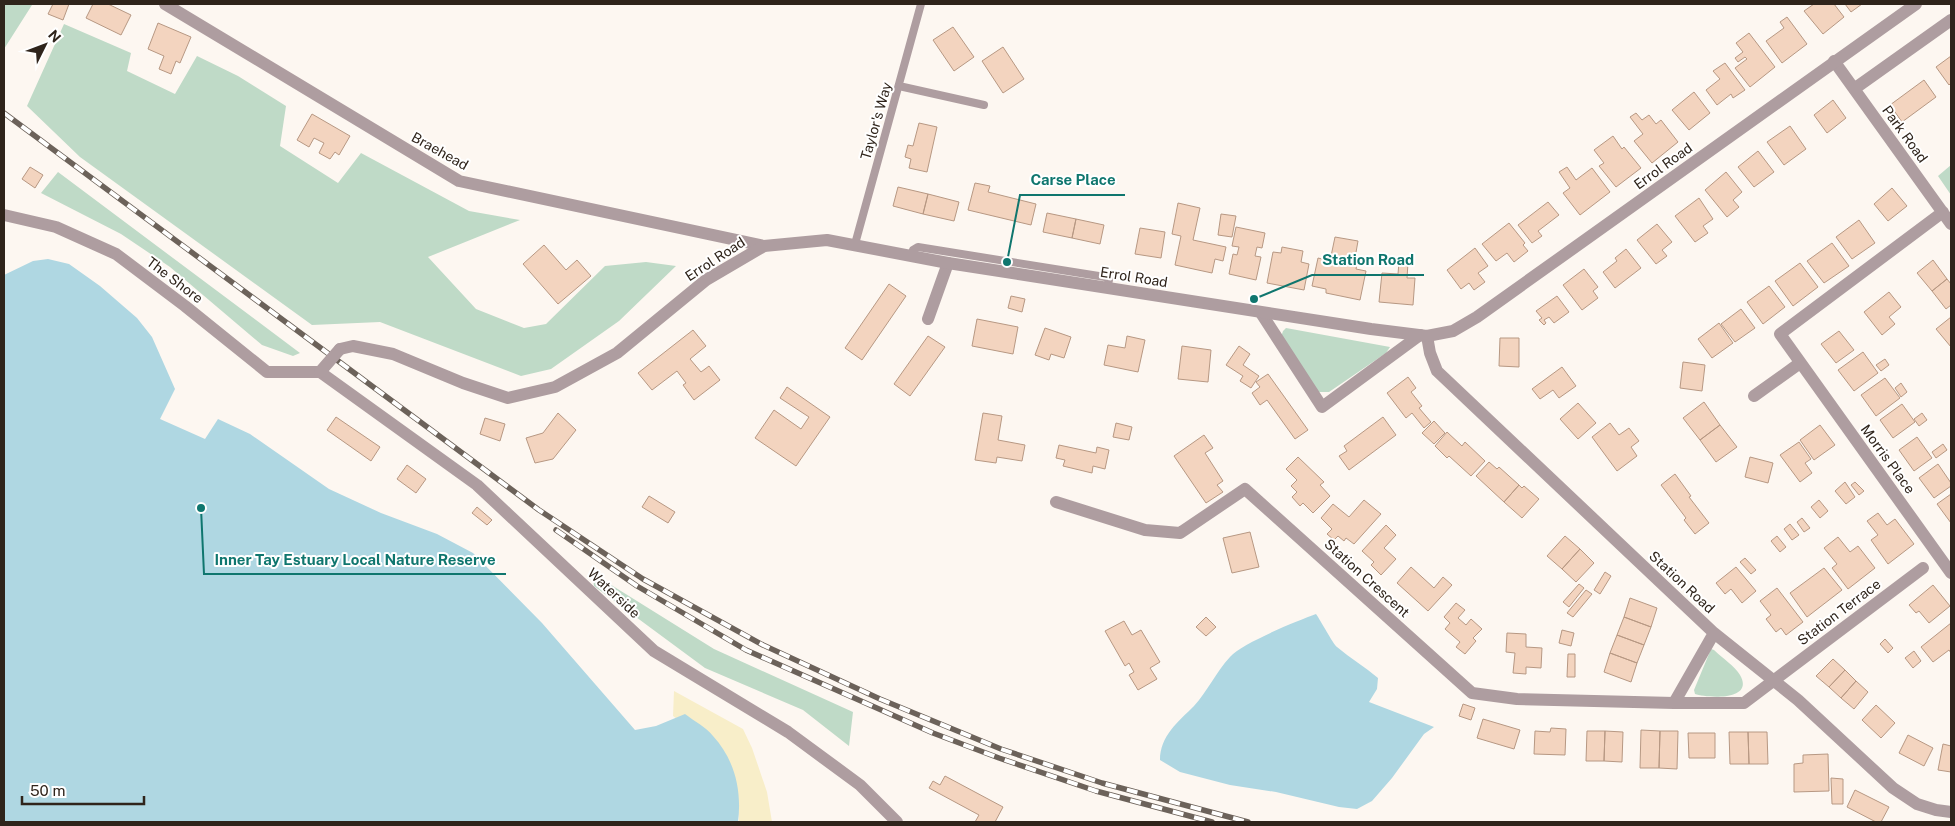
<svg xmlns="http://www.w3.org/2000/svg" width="1955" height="826" font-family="'Public Sans',sans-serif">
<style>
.green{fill:#bfdac7}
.sand{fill:#f8eec9}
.water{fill:#afd7e2}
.building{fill:#f3d4bf;stroke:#b79883}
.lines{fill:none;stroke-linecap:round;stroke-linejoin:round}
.service{stroke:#ae9da0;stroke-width:8}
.minor{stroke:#ae9da0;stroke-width:12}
.tertiary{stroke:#ae9da0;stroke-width:12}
.rail-casing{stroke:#6c625a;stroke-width:5.5}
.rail{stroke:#fff;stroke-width:4;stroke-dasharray:11;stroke-linecap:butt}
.tertiary-bridge{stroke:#ae9da0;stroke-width:12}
.labels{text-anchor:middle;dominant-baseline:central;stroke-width:4;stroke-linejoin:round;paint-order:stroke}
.street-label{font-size:14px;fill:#2f241b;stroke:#fff}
.leader{fill:none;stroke:#0f766e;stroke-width:2}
.callout-dot{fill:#0f766e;stroke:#fff;stroke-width:2}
.callout-label{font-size:15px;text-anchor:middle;font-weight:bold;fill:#0f766e;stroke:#fff;stroke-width:4;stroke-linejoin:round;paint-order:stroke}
</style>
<rect width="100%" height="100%" fill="#fdf7f1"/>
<path class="green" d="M4,4L32,5L4,49Z
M64,24L131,53L127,71L175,94L197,56L238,76L286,106L280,146L338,183L361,153L469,211L520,220L428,257L476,309L524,328L546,324L605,266L646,262L676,266L619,321L551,369L521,376L380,322L312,325L80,157L27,106Z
M1951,165V195L1938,176Z
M58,172L300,353L293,356L262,345L170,267L121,234L41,193Z
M1286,328L1390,347L1386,353L1329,392H1318L1281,337L1283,331Z
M592,573L714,649L853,712L849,746L803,710L705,668L594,586Z
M1711,649L1714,650C1722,658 1735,666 1740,675C1755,701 1707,698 1695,694L1694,690Z"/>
<path class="sand" d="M674,691L743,729L752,748L767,792L772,822H739L738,801L681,722L673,716Z"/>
<path class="water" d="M48,259L69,264L100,286L137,318L152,337L175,389L160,419L205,439L218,419L250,434L329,489L381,513L437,534L473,553L542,623L635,730L656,726L685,714C694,721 706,727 713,736C735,760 742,791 738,822H4V275L33,261Z
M1316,614C1321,621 1333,644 1337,647C1350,658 1365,667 1378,678L1377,689L1369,702L1434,727L1424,734L1392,778L1372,801L1357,809L1339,807L1276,792L1230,785L1180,772L1160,760C1160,736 1178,722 1194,706C1207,692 1216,672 1230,657C1242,643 1297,621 1316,614Z"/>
<path class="building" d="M53,4H69L63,20L48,14Z
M93,4H108L131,15L121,35L86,18Z
M1814,4H1834L1844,17L1823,34L1804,11Z
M1845,4H1862L1851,12Z
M1787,17L1807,44L1782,63L1766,41L1784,28L1780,22Z
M158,23L191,37L180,63L176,61L171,74L159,69L164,56L148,49Z
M953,27L974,57L954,71L933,40Z
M1749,33L1775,67L1750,87L1735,68L1747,59L1745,57L1738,62L1735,58L1743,52L1736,43Z
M1003,47L1024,79L1003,93L982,61Z
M1951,56V83L1949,85L1936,67Z
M1725,63L1745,90L1733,98L1731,94L1717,105L1706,90L1720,79L1713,71Z
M1924,80L1936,97L1902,122L1890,105Z
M1694,92L1710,113L1689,130L1672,110Z
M1833,100L1846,118L1827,133L1814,115Z
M1636,113L1642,120L1649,115L1656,124L1661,120L1678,142L1652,163L1634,141L1643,134L1630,117Z
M312,114L350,136L339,155L335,152L330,159L319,153L324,143L314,138L309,147L297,140Z
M919,123L937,127L927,172L909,168L911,159L905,157L908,145L913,146Z
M1790,126L1806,149L1784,165L1767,142Z
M1613,136L1622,149L1624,147L1641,168L1616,187L1599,166L1604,163L1594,150Z
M1758,151L1774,172L1754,187L1738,167Z
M30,167L43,175L35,188L22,179Z
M1567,167L1576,180L1592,168L1610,192L1580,215L1563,193L1570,188L1559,172Z
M1726,172L1742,192L1733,200L1739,207L1727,217L1705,190Z
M975,183L990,186L988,192L1036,204L1031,225L968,210Z
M898,187L928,194L923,214L893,206Z
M1892,188L1907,206L1888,221L1874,204Z
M928,194L959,202L954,221L923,214Z
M1699,198L1713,219L1703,226L1708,233L1695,242L1675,216Z
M1548,202L1559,215L1538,231L1542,236L1532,243L1518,225Z
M1178,203L1200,208L1193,240L1226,247L1223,261L1215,259L1212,273L1175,265L1181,236L1172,234Z
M1047,213L1076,219L1072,238L1043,232Z
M1221,214L1236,216L1232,237L1218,235Z
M1076,219L1104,225L1100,244L1072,238Z
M1859,220L1875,243L1852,259L1836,237Z
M1509,223L1525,243L1523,245L1528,251L1514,262L1507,253L1496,261L1482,244Z
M1657,224L1672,242L1662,250L1667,256L1656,264L1637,240Z
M1236,227L1265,233L1262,248L1257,247L1255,256L1261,257L1256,280L1229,274L1233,254L1237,255L1239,247L1232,246Z
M1140,228L1165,232L1161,258L1135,254Z
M1335,237L1358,241L1355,258L1358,259L1356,269L1366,271L1360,300L1326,293V289L1312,286L1318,258L1330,261Z
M1832,243L1849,266L1824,283L1807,261Z
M544,245L566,270L577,260L591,276L558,304L523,264Z
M1282,247L1303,251L1301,262L1309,264L1304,290L1267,283L1273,252L1281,253Z
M1475,248L1488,266L1478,273L1485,282L1474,290L1469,283L1461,289L1447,270Z
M1626,249L1641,268L1615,288L1603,272L1617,261L1615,258Z
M1933,260L1947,279L1932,291L1917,273Z
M1399,262L1408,263L1407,278H1415L1413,305L1379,302L1382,273L1398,274Z
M1800,263L1818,287L1793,306L1775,281Z
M1584,269L1598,287L1593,291L1598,298L1582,310L1563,285Z
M1947,279L1951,284V305L1946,309L1932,291Z
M889,284L906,296L862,360L845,348Z
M1769,286L1785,307L1763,324L1747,302Z
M1889,292L1901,307L1889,317L1895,324L1882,335L1864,312Z
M1011,296L1025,299L1022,312L1008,308Z
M1557,296L1569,312L1554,323L1549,317L1544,320L1546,323L1544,325L1539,320L1542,318L1536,311Z
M1741,309L1755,328L1735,342L1721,324Z
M1951,317V347L1936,329Z
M977,319L1018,327L1013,354L972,346Z
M1719,323L1733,343L1712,358L1698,339Z
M1045,328L1071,337L1064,358L1051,354L1049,360L1035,355Z
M693,330L706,346L690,359L701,372L709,366L720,380L694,400L683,385L686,383L677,371L652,390L638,373Z
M1839,331L1854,350L1836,363L1821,344Z
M928,336L945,347L910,396L894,384Z
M1127,336L1145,340L1138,372L1104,365L1108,345L1125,348Z
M1500,338H1519V367L1499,366Z
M1182,346L1211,350L1208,382L1178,379Z
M1239,346L1250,354L1243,365L1259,376L1251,388L1240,381L1243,376L1226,365Z
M1863,352L1878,373L1854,391L1838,370Z
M1885,359L1889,365L1881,371L1876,365Z
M1683,362L1705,365L1702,391L1680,388Z
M1562,367L1576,386L1559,398L1553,390L1540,399L1532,389Z
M1268,374L1308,430L1295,439L1267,400L1260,405L1252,393L1260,387L1256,382Z
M1408,377L1416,388L1411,392L1422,406L1419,408L1431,422L1424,428L1412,413L1406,418L1387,393Z
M1885,378L1900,398L1876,416L1861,395Z
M1901,383L1907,392L1901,397L1895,388Z
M787,387L830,417L796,466L755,438L774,410L801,429L809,417L780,398Z
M1704,402L1720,425L1700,440L1683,418Z
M1578,403L1596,423L1578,439L1560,419Z
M1902,404L1915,422L1893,438L1880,420Z
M558,413L576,430L553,459L535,463L526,438L543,433Z
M983,413L1002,416L998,440L1025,445L1022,461L997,457L996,463L975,460Z
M1922,413L1927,420L1919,426L1914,419Z
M336,417L380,447L371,461L327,430Z
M1383,417L1396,435L1349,470L1339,456L1347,451L1344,446Z
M485,418L505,424L500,441L480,434Z
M1434,421L1445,433L1434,444L1422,433Z
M1116,423L1132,427L1129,440L1113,437Z
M1610,423L1619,435L1629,428L1639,441L1631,447L1637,456L1617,471L1592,437Z
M1720,425L1737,447L1716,462L1700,440Z
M1820,425L1835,445L1814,460L1800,440Z
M1447,432L1462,446L1465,442L1485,461L1471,476L1449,456L1447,458L1435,446Z
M1204,435L1213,448L1205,453L1223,481L1217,485L1223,492L1206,503L1174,456Z
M1917,437L1932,458L1914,471L1899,450Z
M1799,442L1811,459L1805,463L1812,473L1800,482L1780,455Z
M1943,444L1947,450L1936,458L1932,452Z
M1059,445L1096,453L1097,447L1109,450L1105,469L1093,466L1092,473L1063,466L1065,460L1056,458Z
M1298,457L1324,482L1320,485L1330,496L1313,513L1303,503L1300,506L1292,497L1297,492L1291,486L1297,480L1286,469Z
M1750,457L1773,463L1768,483L1745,477Z
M1489,462L1497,469L1499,467L1519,485L1504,502L1476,476Z
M1938,464L1951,483V486L1934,498L1919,478Z
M407,465L426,479L416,493L397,479Z
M1675,474L1691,496L1689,497L1709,523L1695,534L1684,520L1686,518L1661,485Z
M1845,482L1855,497L1846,504L1835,491Z
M1855,482L1864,491L1859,495L1851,485Z
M1519,485L1522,488L1524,486L1539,499L1522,518L1504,502Z
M1951,494V523L1937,504Z
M649,496L675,512L668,523L642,507Z
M1364,500L1381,514L1354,544L1346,538L1344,541L1338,536L1334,540L1327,534L1332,529L1321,518L1333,504L1349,517Z
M1819,500L1828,511L1820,518L1811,507Z
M477,507L492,520L487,525L472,513Z
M1878,513L1887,525L1895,519L1914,544L1888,564L1871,540L1878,535L1867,521Z
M1802,518L1810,528L1804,532L1797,522Z
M1790,524L1799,535L1792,540L1784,529Z
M1386,525L1396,535L1384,548L1396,559L1381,575L1371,565L1374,562L1362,551Z
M1250,532L1259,567L1232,573L1223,538Z
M1565,536L1580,549L1562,569L1547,556Z
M1777,536L1786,547L1780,552L1771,541Z
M1838,537L1850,552L1858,546L1875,568L1848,589L1832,568L1837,564L1824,548Z
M1580,549L1594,563L1576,582L1562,569Z
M1745,558L1756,570L1751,574L1740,562Z
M1411,567L1434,588L1443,577L1452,585L1428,611L1397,583Z
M1736,567L1756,591L1742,603L1731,589L1725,594L1716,583Z
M1824,568L1842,590L1807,617L1790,593Z
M1605,572L1611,576L1600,594L1594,590Z
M1579,584L1584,588L1569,607L1563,602Z
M1933,585L1950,606L1929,623L1919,611L1916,613L1909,605Z
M1777,588L1803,622L1786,635L1781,628L1776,632L1766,619L1771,615L1760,601Z
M1586,590L1592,594L1573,617L1567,613Z
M1630,598L1657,608L1651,627L1624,617Z
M1456,603L1465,610L1458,618L1466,625L1471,619L1482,629L1473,638L1476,641L1465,654L1456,647L1460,642L1445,629L1450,623L1444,617Z
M1206,617L1216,627L1206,636L1196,627Z
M1624,617L1651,627L1644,645L1617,635Z
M1124,621L1132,635L1141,630L1160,662L1150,668L1157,679L1138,690L1129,675L1134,672L1129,663L1125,666L1105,631Z
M1951,623V653L1949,650L1933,662L1921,647Z
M1562,630L1574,633L1571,646L1559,643Z
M1507,633L1526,634V647L1542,648L1541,668L1526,667V674L1513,673L1515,653L1506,652Z
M1617,635L1644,645L1637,663L1610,653Z
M1885,639L1893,648L1888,653L1880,644Z
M1914,651L1921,661L1913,668L1905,658Z
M1610,653L1637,663L1631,682L1604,672Z
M1568,654H1575V677H1567Z
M1833,659L1845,670L1829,687L1816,676Z
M1845,670L1856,681L1841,698L1829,687Z
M1856,681L1868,692L1854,709L1841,698Z
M1463,704L1475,708L1471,720L1459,716Z
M1876,705L1895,723L1881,738L1862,720Z
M1483,719L1520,730L1514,749L1477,738Z
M1551,728L1566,729L1565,755L1534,754L1535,731L1550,732Z
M1641,730L1660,731L1659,768H1640Z
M1587,731H1605L1604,761H1586Z
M1605,731L1623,732L1622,762L1604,761Z
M1660,731H1678L1677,769L1659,768Z
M1729,732H1748L1749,764H1730Z
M1748,732H1767L1768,764H1749Z
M1688,733H1715V758H1689Z
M1908,735L1933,748L1924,766L1899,753Z
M1943,744L1951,746V772L1938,770Z
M1828,754L1829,791L1794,792V764L1803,763V755Z
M945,776L1003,807L995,822H975L979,815L929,788L933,781L940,785Z
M1831,778L1843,779V804H1832Z
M1855,790L1889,807L1881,822H1876L1847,807Z"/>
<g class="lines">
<path class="service" d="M899,86L984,105
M855,244L921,4
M911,255L913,250L918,247L1105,277L1109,280L1107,288"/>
<path class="minor" d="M165,4L459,181L764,246
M1834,61L1951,224
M1854,89L1951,20
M1943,212L1780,334L1951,573
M1261,313L1322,407L1420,335
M928,319L948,263
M1427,336L1430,353L1437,371L1714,633L1798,700L1893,788L1917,804L1936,810L1951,812
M320,372L477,485L654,651L788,732L860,785L897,822
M1754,396L1800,363
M1056,502L1145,530L1180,533L1245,489L1472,693L1517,699L1674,703H1744L1923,568
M1674,703L1714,633"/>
<path class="tertiary" d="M4,215L56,227L116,254L185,306L267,372H320
M340,349L353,346L393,354L463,383L508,398L555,387L617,353L706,280L764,246L827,240L948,263L1371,329L1427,336L1453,331L1477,317L1916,4"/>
<defs>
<path id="rail" d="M4,113L539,510L643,579L763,645L880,699L1001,749L1102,783L1248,822
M556,530L637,586L746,650L933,733L999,758L1096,791L1212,822"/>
</defs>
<use href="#rail" class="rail-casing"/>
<use href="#rail" class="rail"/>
<path class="tertiary-bridge" d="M320,372L340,349"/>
</g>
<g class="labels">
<g class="street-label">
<text transform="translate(876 121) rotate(-74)">Taylor's Way</text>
<text transform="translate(1905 134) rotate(54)">Park Road</text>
<text transform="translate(440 151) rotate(29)">Braehead</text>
<text transform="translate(1663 166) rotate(-36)">Errol Road</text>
<text transform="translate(715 259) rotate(-33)">Errol Road</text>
<text transform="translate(1134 277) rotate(9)">Errol Road</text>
<text transform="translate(175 280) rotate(37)">The Shore</text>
<text transform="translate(1888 459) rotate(54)">Morris Place</text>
<text transform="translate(1367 578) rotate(42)">Station Crescent</text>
<text transform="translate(1682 582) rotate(43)">Station Road</text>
<text transform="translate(614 593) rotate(43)">Waterside</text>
<text transform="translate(1839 612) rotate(-37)">Station Terrace</text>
</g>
</g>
<path class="leader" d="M1007 262L1020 195H1125M1254 299L1312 275H1424M201 508L204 574H506"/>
<g class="callout-dot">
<circle cx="1007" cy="262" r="5"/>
<circle cx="1254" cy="299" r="5"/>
<circle cx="201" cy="508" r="5"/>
</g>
<g class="callout-label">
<text x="1073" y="185">Carse Place</text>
<text x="1368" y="265">Station Road</text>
<text x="355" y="565">Inner Tay Estuary Local Nature Reserve</text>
</g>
<rect width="1955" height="826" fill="none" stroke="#2f241b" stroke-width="10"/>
<g transform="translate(45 45) rotate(48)" stroke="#ffffff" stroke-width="4" paint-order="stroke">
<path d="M0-4L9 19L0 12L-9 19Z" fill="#2f241b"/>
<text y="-8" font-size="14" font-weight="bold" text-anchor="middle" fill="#2f241b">N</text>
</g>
<path d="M22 796v8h122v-8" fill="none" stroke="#2f241b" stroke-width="2.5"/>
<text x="30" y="796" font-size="15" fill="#2f241b" stroke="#ffffff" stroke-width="4" paint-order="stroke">50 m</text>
</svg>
